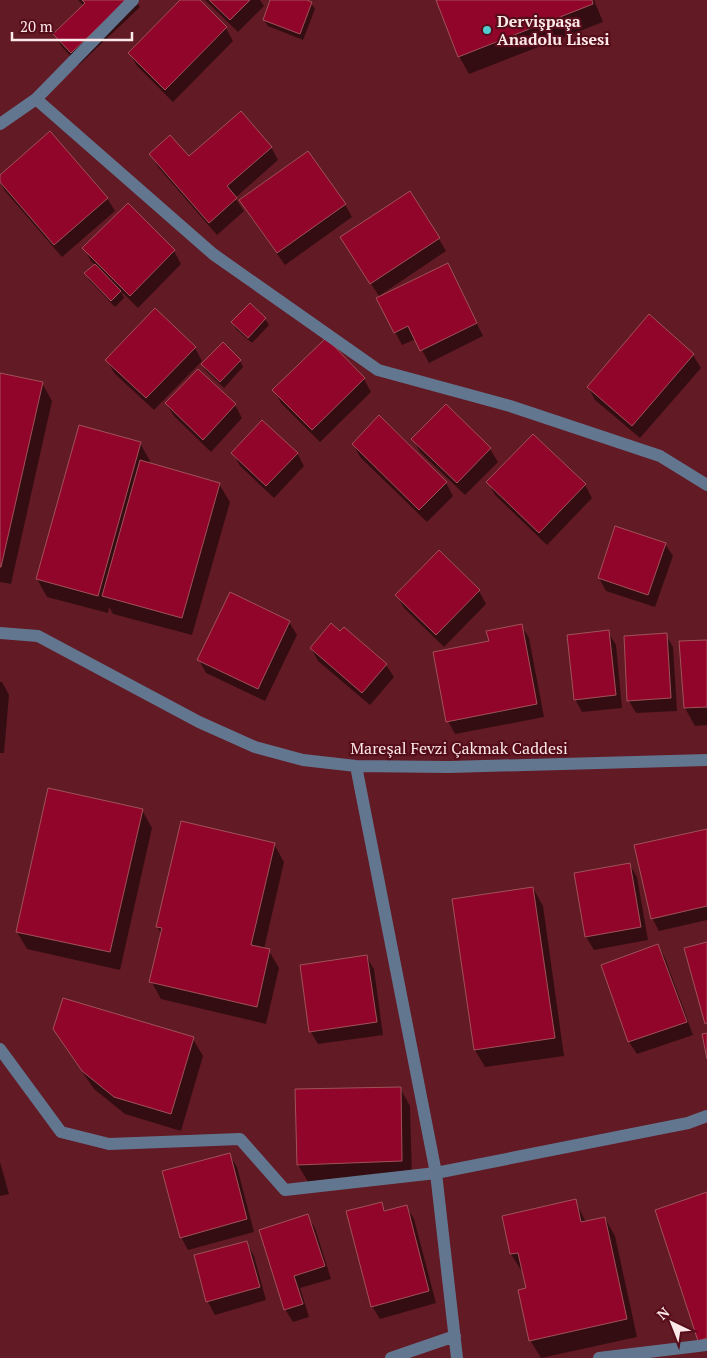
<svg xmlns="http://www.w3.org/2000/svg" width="707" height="1358" font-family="'PT Serif',serif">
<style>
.shadow{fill:#0007}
.building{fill:#91052b;stroke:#a05258}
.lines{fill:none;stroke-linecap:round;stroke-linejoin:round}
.minor{stroke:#637690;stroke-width:12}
.poi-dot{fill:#52cdcf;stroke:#560d1a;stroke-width:2}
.labels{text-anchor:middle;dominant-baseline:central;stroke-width:4.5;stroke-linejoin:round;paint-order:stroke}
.poi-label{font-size:16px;font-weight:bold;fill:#fbe8e8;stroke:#560d1a;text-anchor:start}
.street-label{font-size:16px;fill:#fbe8e8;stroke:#560d1a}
</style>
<rect width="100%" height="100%" fill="#621a24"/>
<path class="shadow" d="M78,0H135L140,7L79,65L62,47L54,34L84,6Z
M182,0H198L226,28L233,41L173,102L137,66L130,54Z
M205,0H260L264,6L238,32Z
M272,0H303L311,3L315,9L303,40L268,26L264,20Z
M437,0H594L603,22L469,74L459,56Z
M271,147L278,160L235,198L244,211L217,235L158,167L151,154L189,158Z
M0,177L107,198L115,211L62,257L5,191L0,182Z
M241,200L345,204L352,217L285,265L248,213Z
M128,204L174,251L181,264L138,308L121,291L124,298L115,307L89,280L86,274L95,265L91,261L84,248Z
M439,239L446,251L379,296L349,250Z
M454,277L483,336L429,363L416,339L402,345L395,332Z
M265,319L269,325L252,343L236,329L233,323Z
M195,348L202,361L154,410L114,373L107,360Z
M693,355L701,368L640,438L595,400L588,387Z
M240,361L243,367L224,388L206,371L202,364Z
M198,370L235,405L242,418L211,452L174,416L166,404Z
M0,374L42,383L52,401L11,584L0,582Z
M364,379L371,392L320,442L281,403L274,390Z
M446,406L490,449L498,462L465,495L420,452L413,439Z
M379,417L446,483L453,496L427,522L360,457L353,444Z
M140,443L150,461L149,464L219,484L230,502L192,635L113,614L109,607L108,613L47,597L37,579Z
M233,453H297L304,466L274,498L240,466Z
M488,482L585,485L592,498L547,545L495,495Z
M665,544L673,556L655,607L606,591L599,578Z
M479,591L486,604L444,647L404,608L397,596Z
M289,622L297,635L265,701L206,673L199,660Z
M521,625L529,638L544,717L455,734L448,721Z
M608,632L616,645L622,708L582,712L575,699Z
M666,635L673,647L677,711L636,713L629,701Z
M707,641V725L695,726L685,708L681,643Z
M311,648L386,665L394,677L370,705L318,661Z
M0,682H2L9,695L4,753H0Z
M142,810L152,828L120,970L27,949L17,932Z
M707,830V920L659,931L652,918Z
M274,844L284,862L264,949L269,951L279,968L266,1024L161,999L151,981L162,935L157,927Z
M630,865L637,877L648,940L594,950L586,937L575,874Z
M533,888L543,906L564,1056L485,1067L475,1050Z
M658,945L665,958L693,1035L637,1054L629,1042L602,966Z
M366,956L374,969L383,1035L318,1044L311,1032Z
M55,1029L193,1039L203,1056L181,1131L125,1114L94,1089L65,1047Z
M400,1088L410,1106L412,1179L308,1182L298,1165Z
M229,1154L237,1167L254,1232L188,1250L181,1237Z
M0,1162L9,1194L0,1196Z
M575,1201L586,1222L605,1218L615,1236L637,1337L541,1358L530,1340L527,1289L523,1271L522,1272L511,1254L503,1217Z
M381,1203L386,1212L406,1206L414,1219L436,1303L380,1319L372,1306Z
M307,1215L315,1228L331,1279L300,1288L309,1317L293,1322L285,1309Z
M247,1243L254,1256L266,1300L215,1315L208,1302L196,1256Z"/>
<path class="building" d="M82,0H127L71,53L53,34L85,3Z
M180,0H200L227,27L165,90L128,53Z
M209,0H250L230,20Z
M270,0H307L312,2L300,34L263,20Z
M436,0H592L593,4L458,57Z
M241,111L272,147L227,186L237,198L209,223L149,154L170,135L189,156Z
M50,131L108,198L54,245L0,182V175Z
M308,151L346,204L277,253L239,200Z
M410,191L440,238L370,284L340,237Z
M128,203L175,250L130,296L82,248Z
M448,263L477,323L420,351L408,326L394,333L376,298Z
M95,264L121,291L111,301L84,273Z
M250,303L266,318L248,338L231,322Z
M155,308L196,347L146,398L105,360Z
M649,314L694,354L632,426L587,387Z
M326,338L365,378L312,430L272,390Z
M223,342L241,360L220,382L201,364Z
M198,369L236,404L203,440L165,403Z
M0,373L43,382L1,567H0Z
M446,404L491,448L457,483L411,439Z
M379,415L447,482L419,510L352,444Z
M262,420L298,453L266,486L231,453Z
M79,425L141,442L98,596L36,579Z
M533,434L586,484L539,533L486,482Z
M140,460L220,483L182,618L102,596Z
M615,526L666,543L648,595L598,578Z
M439,550L480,590L436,635L395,595Z
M230,592L290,621L258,689L197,660Z
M331,623L340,631L344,627L387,664L362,693L310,648Z
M522,624L537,704L446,722L433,652L489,641L486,631Z
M609,630L616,695L574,700L567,635Z
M667,633L671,698L627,701L624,636Z
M707,640V707L684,708L679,641Z
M48,788L143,809L110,952L16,932Z
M181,821L275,843L251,945L270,949L257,1007L149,982L162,928L156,927Z
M707,829V906L651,919L634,845Z
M630,863L641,927L585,937L574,873Z
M533,887L555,1038L474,1050L452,899Z
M707,942V1023L705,1024L684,948Z
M658,944L687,1022L628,1042L601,965Z
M367,955L377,1022L309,1032L300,965Z
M63,998L194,1037L171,1114L114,1097L82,1071L53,1029Z
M707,1033V1059L702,1034Z
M401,1087L402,1161L297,1165L295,1089Z
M230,1153L247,1219L180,1238L162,1171Z
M707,1192V1338L698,1341L655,1210Z
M576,1199L581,1222L605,1217L627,1319L529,1341L518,1290L526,1288L518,1253L510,1254L502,1216Z
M382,1202L384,1211L407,1205L429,1291L371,1307L346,1211Z
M308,1214L325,1266L294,1276L303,1304L284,1310L259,1230Z
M247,1241L260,1287L206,1302L194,1255Z"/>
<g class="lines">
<path class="minor" d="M36,99L213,254L378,370L510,406L660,456L707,485
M0,124L36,99L133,0
M0,633L38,636L199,722L255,747L303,760L356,766L449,767L707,760
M356,766L436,1173L457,1358
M0,1049L61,1132L109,1144L240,1139L285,1190L436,1173L688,1123L707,1116
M391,1358L455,1336
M599,1358L707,1345"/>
</g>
<circle class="poi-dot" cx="487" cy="30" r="5"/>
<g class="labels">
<g class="poi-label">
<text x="497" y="21">Dervişpaşa<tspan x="497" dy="18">Anadolu Lisesi</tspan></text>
</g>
<g class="street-label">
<text x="459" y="748">Mareşal Fevzi Çakmak Caddesi</text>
</g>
</g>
<g transform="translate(672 1323) rotate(317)" stroke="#560d1a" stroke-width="4" paint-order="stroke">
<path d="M0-4L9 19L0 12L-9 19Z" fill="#fbe8e8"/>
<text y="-8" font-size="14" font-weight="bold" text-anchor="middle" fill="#fbe8e8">N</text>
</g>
<path d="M12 32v8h120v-8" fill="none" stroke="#fbe8e8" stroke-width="2.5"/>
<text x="20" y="32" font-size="15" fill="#fbe8e8" stroke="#560d1a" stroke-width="4" paint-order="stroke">20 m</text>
</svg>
